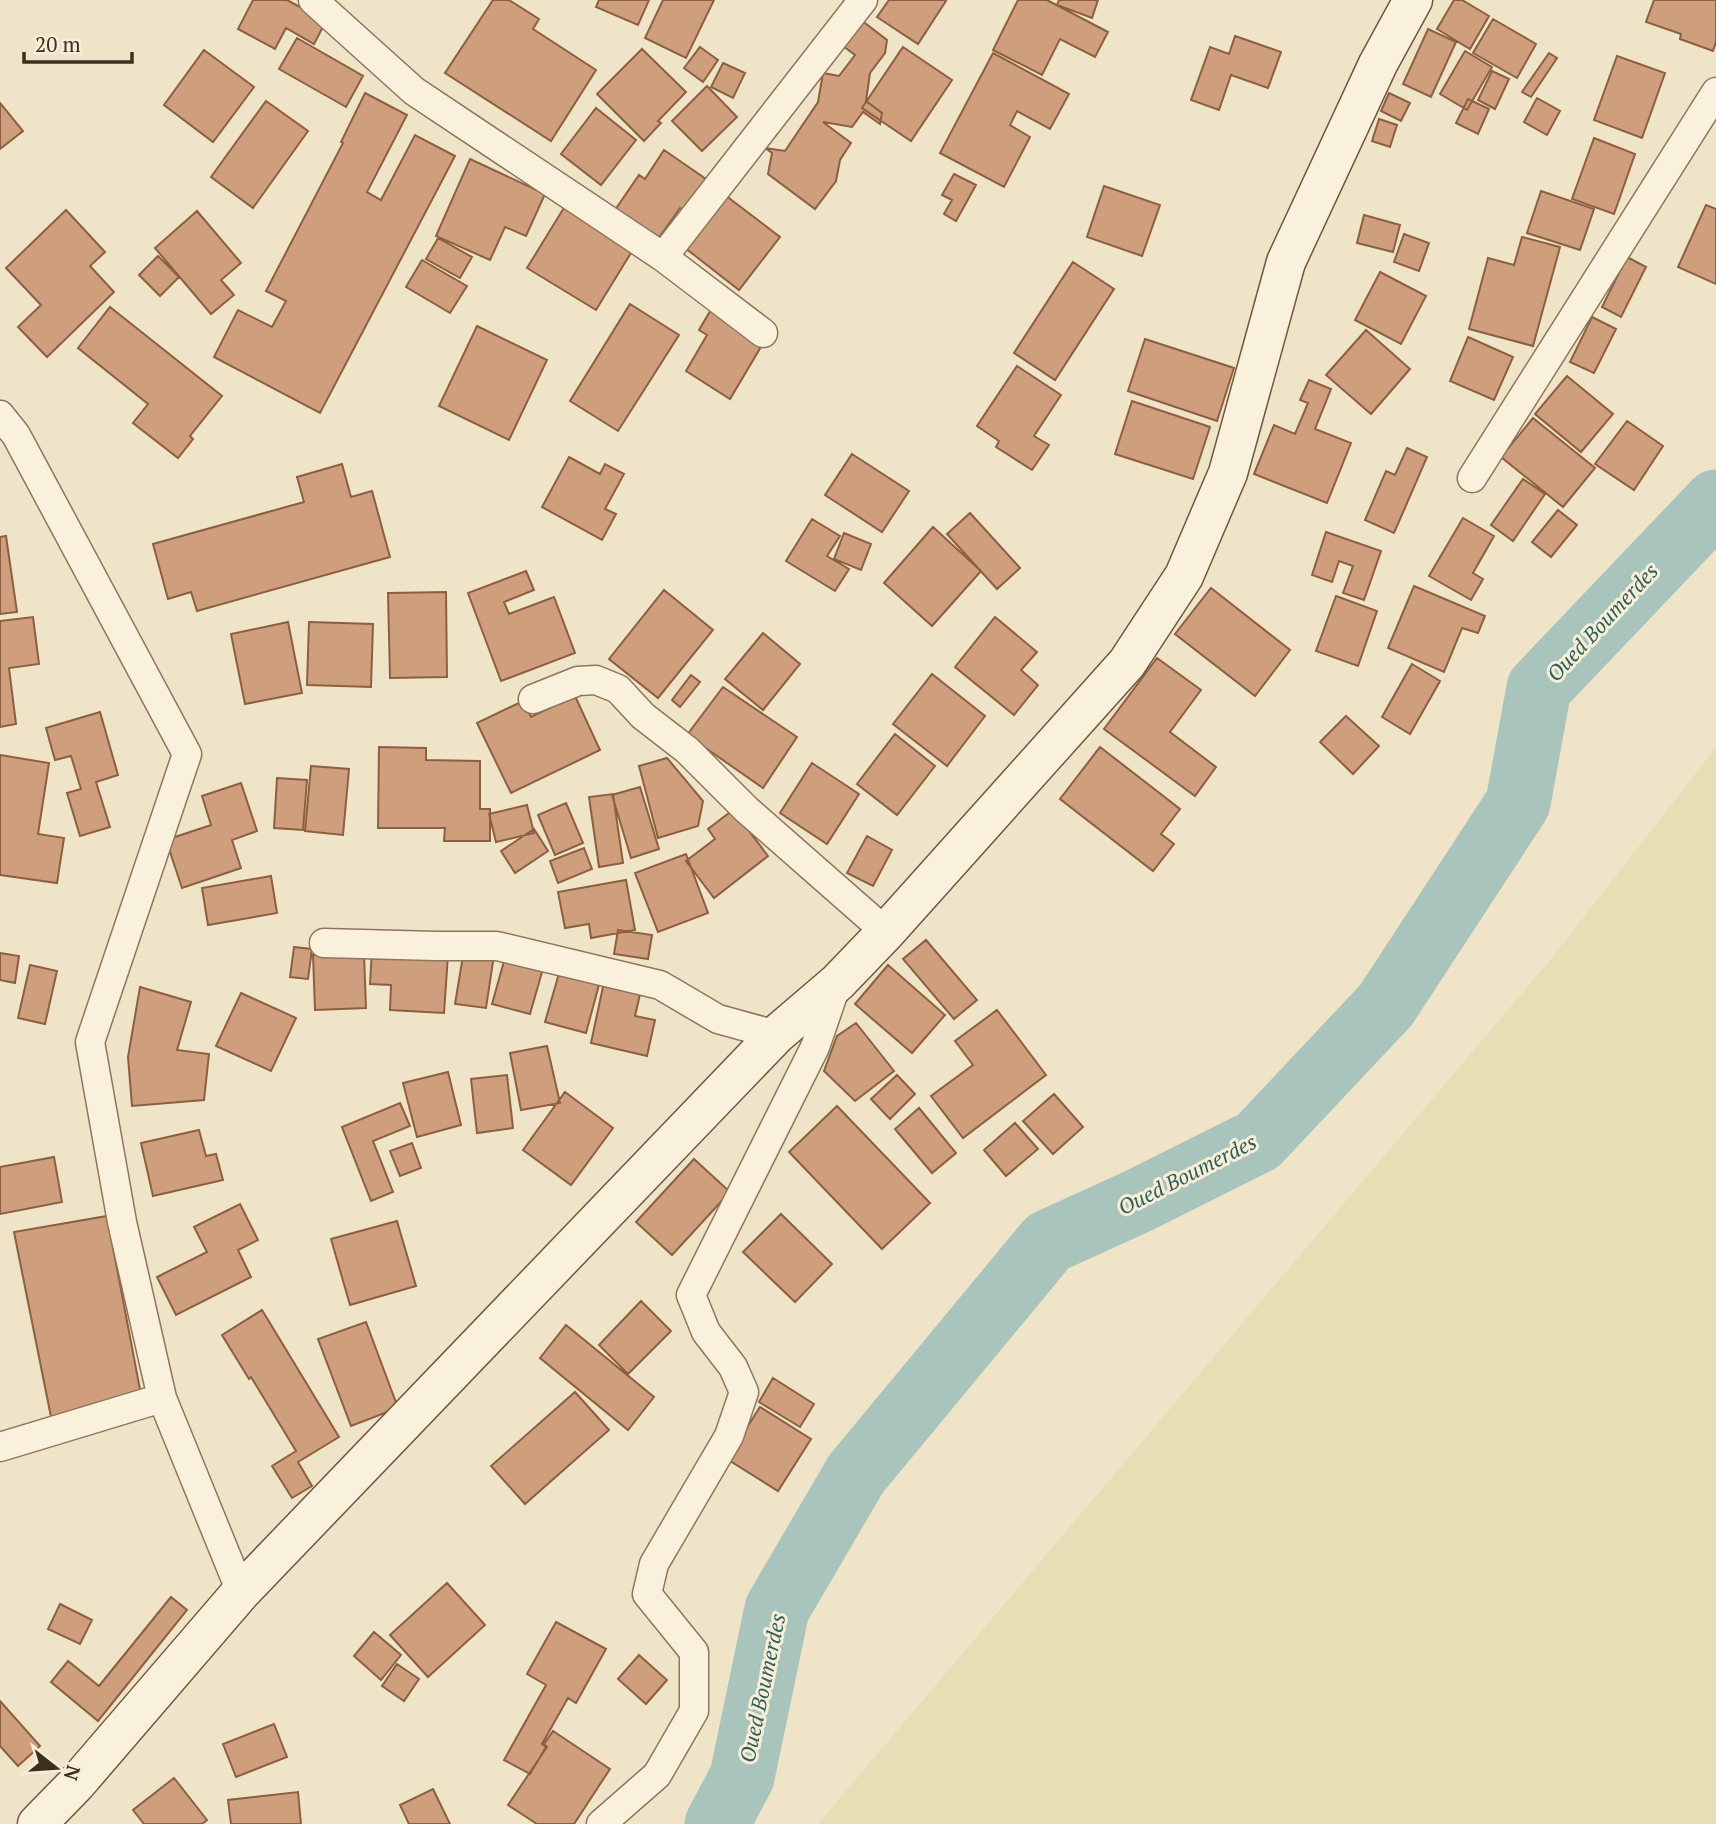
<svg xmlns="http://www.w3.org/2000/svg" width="1716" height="1824" font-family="'PT Serif',serif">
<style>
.farmland{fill:#e6deb5}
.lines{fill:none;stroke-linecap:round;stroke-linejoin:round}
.river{stroke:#a9c4bc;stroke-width:65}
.building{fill:#cf9f7d;stroke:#8d5f41;stroke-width:2}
.street-casing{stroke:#8d765c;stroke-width:31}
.secondary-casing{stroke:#6f573f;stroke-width:41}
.street{stroke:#faf1dc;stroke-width:28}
.secondary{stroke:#faf1dc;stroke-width:38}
.labels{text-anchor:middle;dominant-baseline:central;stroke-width:6;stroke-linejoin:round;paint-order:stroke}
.water-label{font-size:21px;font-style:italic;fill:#2f5d5a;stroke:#f7eed8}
</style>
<rect width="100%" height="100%" fill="#f0e4c8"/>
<path class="farmland" d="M1716,747V1824H818L1551,959Z"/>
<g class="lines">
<path class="river" d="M717,1824L742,1777L777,1609L856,1474L1048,1242L1138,1201L1258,1141L1386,1005L1518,803L1539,688L1716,502"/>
</g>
<path class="building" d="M253,0H287L326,21L314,44L286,28L275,49L238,29Z
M493,0H509L539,19L533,29L596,70L551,141L445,73Z
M599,0H649L638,25L596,7Z
M663,0H714L686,58L645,38Z
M889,0H945L946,1L918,44L877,17Z
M1018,0H1047L1108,32L1095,57L1060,39L1042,75L993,50Z
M1059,0H1098L1092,18L1057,5Z
M1454,0H1462L1489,16L1470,49L1437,29Z
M1654,0H1716V42L1713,51L1680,39L1681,34L1646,22Z
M1493,19L1536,44L1517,78L1473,53Z
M861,20L887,40L885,53L870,73L866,101L882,113L880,124L863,112L852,127L823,122L851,143L840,160L836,181L815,209L768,174L772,153L765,148L785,151L818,102L823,73L839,76L855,55L843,46Z
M1428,29L1456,42L1431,97L1403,84Z
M1235,36L1281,52L1268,88L1231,75L1219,110L1191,100L1210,47L1229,54Z
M297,38L363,76L346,107L279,69Z
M700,47L718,60L703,82L684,68Z
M903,47L952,80L911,141L862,108Z
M642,49L686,92L658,121L661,123L644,141L597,94Z
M204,50L254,87L213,142L164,105Z
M1465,51L1492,67L1467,110L1440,94Z
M993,53L1069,94L1050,129L1017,111L1010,125L1030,137L1004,187L940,153Z
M1549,53L1557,58L1531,97L1522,92Z
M1617,56L1665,73L1642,138L1594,120Z
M723,63L745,73L733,98L711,87Z
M1492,71L1509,79L1495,109L1478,100Z
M707,86L737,117L702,151L672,121Z
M365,93L407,115L367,192L381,200L415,135L455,156L320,413L214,357L238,310L272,327L286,301L266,291L343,143L341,142Z
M1389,93L1410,103L1401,121L1381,111Z
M1537,98L1560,111L1547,135L1524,122Z
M1468,99L1489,109L1478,134L1456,123Z
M266,101L308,131L253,208L211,177Z
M0,103L23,131L0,149Z
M596,108L636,140L601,185L561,154Z
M1379,119L1397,125L1390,147L1372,141Z
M1594,138L1635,154L1614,214L1572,199Z
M664,150L706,179L685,211L680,208L658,239L615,210L639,175L645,179Z
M470,159L545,194L526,236L505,227L490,260L436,236Z
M954,174L976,185L956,221L944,214L952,200L942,195Z
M1104,186L1160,205L1142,256L1087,237Z
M1541,191L1594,209L1580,250L1527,233Z
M721,192L780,237L739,290L680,244Z
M1706,205L1716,209V284L1678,267Z
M565,206L634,248L596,310L527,268Z
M66,210L105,252L90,266L114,292L47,357L18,327L41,305L6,268Z
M197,211L241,263L221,280L234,295L211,314L155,248Z
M1364,215L1400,225L1393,252L1357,243Z
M1404,234L1429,243L1419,271L1394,262Z
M1522,237L1560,247L1533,346L1469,329L1488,258L1514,265Z
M438,238L472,257L460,278L426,259Z
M158,256L179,277L160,296L139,275Z
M1627,257L1646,267L1621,317L1602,307Z
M422,260L467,286L450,313L406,287Z
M1073,262L1114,289L1055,380L1014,353Z
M1380,272L1426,296L1401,344L1355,320Z
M630,304L679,335L618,431L570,401Z
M110,307L222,396L190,436L193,439L178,458L133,423L148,404L78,348Z
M712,308L765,340L730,399L686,371L707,335L699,330Z
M1592,317L1616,329L1594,373L1570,362Z
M477,326L547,360L509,440L439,406Z
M1366,330L1410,369L1371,414L1326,375Z
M1468,337L1513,357L1494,400L1450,381Z
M1145,339L1234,368L1217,421L1128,391Z
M1017,366L1061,395L1034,436L1049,445L1032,470L996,447L999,441L977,426Z
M1567,376L1613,414L1581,452L1535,414Z
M1309,380L1331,389L1315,429L1351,443L1327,503L1254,474L1274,425L1295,434L1308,403L1300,400Z
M1132,401L1210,427L1193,479L1115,454Z
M1533,418L1595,468L1563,507L1501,457Z
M1627,421L1663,446L1634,490L1595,464Z
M1407,448L1427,457L1394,533L1365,520L1386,471L1395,475Z
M852,454L909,491L882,532L825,495Z
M569,457L600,474L605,464L624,474L605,509L616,514L602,540L542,507Z
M342,464L351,497L372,491L390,557L197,611L191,592L168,599L153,544L304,502L297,477Z
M1523,479L1545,494L1513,541L1491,525Z
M1558,510L1577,525L1551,557L1532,542Z
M970,513L1020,568L997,589L947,534Z
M1463,518L1494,536L1473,573L1483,579L1471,600L1429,576Z
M812,519L840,536L827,556L849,569L835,591L786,561Z
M933,527L981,571L932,626L884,583Z
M1326,532L1381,551L1364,600L1343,593L1353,566L1339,561L1332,582L1312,575Z
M844,533L871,544L861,570L834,559Z
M6,536L17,612L0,614V537Z
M526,571L534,590L504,602L509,614L554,597L575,653L501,681L468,593Z
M1414,586L1485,616L1478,633L1462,628L1444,672L1388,648Z
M1211,588L1290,650L1255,696L1175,634Z
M664,590L713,630L658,698L609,659Z
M446,592L447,677L390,678L388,593Z
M1336,596L1377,611L1358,666L1316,651Z
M33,617L39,664L9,668L16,724L0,727V621Z
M995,617L1037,652L1021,670L1038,685L1014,715L955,667Z
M288,622L302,693L245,704L231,634Z
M309,622L373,624L371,687L307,685Z
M763,633L800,664L763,710L725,679Z
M1157,658L1201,690L1170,732L1216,767L1195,796L1104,729Z
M1412,664L1440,681L1410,734L1382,717Z
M932,674L985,716L947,766L893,724Z
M691,675L700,682L680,707L672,700Z
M723,687L797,737L763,788L687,735Z
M575,696L600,750L511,793L477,723L523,701L531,717Z
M100,712L118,775L96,782L110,827L80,836L67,793L81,789L71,756L55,760L46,728Z
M1346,716L1379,746L1353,774L1320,742Z
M895,734L935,766L897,815L857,784Z
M379,747L426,748V760L480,761V809H490V841H444L445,828H378Z
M1100,747L1180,809L1161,834L1174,844L1153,871L1060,799Z
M0,755L49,763L38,834L64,838L57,883L0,875Z
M667,758L703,801L698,826L658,838L639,766Z
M812,763L859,794L827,844L780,813Z
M311,766L349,769L343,835L305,831Z
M277,778L307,780L303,830L274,828Z
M241,783L257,831L232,840L241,868L182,888L166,840L211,825L202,796Z
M640,787L659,849L631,858L612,795Z
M613,794L623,863L599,867L589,797Z
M566,803L583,843L555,855L538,815Z
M527,805L534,833L496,842L489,814Z
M733,810L768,856L714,898L686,861L715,839L708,829Z
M534,829L548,851L515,873L501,851Z
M867,836L892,850L873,886L847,873Z
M584,848L592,869L558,883L550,861Z
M686,854L708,913L658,932L635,873Z
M271,876L277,913L208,925L202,888Z
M626,880L635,930L591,938L589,924L565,928L558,892Z
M618,930L652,935L648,959L614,954Z
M926,940L977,1000L954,1019L903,959Z
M294,947L312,949L308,979L290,977Z
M464,950L494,955L486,1008L455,1004Z
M372,951L448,955L444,1013L390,1010L391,985L370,984Z
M0,953L19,956L15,983L0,980Z
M364,954L366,1008L315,1010L313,955Z
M506,954L544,965L530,1014L492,1004Z
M30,965L57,971L45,1024L18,1018Z
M888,965L945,1015L912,1053L855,1004Z
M560,970L600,981L586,1033L545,1022Z
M604,982L641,990L635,1016L655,1020L647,1056L591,1043Z
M140,987L191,1002L177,1050L209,1054L204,1100L132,1106L128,1057Z
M241,993L296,1018L271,1071L216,1046Z
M997,1010L1046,1075L963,1138L931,1096L973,1065L955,1041Z
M856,1023L894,1071L855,1101L824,1071L837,1036Z
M547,1046L560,1103L521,1110L510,1053Z
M448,1072L461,1125L417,1137L403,1083Z
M507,1075L513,1128L477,1133L471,1079Z
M897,1075L915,1094L890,1119L871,1099Z
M565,1092L613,1128L571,1185L523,1150Z
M1054,1094L1083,1127L1053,1154L1023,1121Z
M400,1103L410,1126L373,1141L393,1192L371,1201L342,1127Z
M837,1106L930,1203L882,1249L789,1152Z
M919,1108L956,1153L932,1173L895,1129Z
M1015,1123L1038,1149L1006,1176L984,1150Z
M199,1130L206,1156L216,1154L223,1180L153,1196L141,1143Z
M412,1143L421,1168L400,1176L390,1151Z
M54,1157L62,1202L0,1214V1167Z
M694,1159L730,1192L672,1255L636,1222Z
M240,1204L258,1240L238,1250L251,1277L176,1315L157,1277L207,1252L194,1227Z
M781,1214L832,1264L795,1302L743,1252Z
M107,1216L142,1400L52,1422L14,1232Z
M397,1221L416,1286L350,1305L331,1239Z
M641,1301L671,1331L628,1374L599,1345Z
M262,1310L339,1437L298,1462L312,1486L292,1498L272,1466L296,1451L251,1377L249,1379L222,1335Z
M366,1322L398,1408L351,1426L318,1339Z
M566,1325L654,1397L628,1430L540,1358Z
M773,1378L814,1404L800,1427L759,1402Z
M575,1392L609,1430L525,1504L491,1466Z
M760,1407L811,1439L778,1491L727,1459Z
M447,1583L485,1625L428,1677L390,1635Z
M171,1597L187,1610L98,1721L51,1682L68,1661L99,1686Z
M60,1604L92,1620L80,1644L48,1629Z
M556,1622L606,1649L576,1703L568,1698L542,1744L546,1747L530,1774L504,1760L546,1685L527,1674Z
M374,1632L401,1655L381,1680L354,1656Z
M639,1655L667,1680L646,1704L618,1679Z
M397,1664L419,1679L404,1701L382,1686Z
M0,1701L40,1746L18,1766L0,1746Z
M274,1724L287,1757L236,1777L223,1744Z
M553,1731L610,1769L574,1824H537L508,1805L547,1747L544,1744Z
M174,1778L207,1820L202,1824H144L133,1810Z
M433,1789L450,1824H409L400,1805Z
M298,1792L301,1824H231L228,1800Z"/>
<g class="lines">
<defs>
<path id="street" d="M313,0L414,91L663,257L763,333
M663,257L863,0
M0,415L16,435L187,754L90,1042L122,1222L162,1398
M1472,478L1716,92
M533,699L578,681L596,680L618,689L643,716L687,750L747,810L886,932
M324,943L436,946H497L660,985L718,1019L776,1035
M0,1447L162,1398L241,1592
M601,1824L657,1775L694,1711V1652L647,1594L654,1564L729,1436L744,1392L733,1367L706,1332L691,1295L815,1047L837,983"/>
<path id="secondary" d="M37,1824L76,1784L241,1592L776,1035L838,982L886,932L1127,663L1184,576L1228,473L1286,262L1378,64L1413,0"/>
</defs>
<use href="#street" class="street-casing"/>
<use href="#secondary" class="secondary-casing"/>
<use href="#street" class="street"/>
<use href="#secondary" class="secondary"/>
</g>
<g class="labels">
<g class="water-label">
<text transform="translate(1602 622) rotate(-47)">Oued Boumerdes</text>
<text transform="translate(1187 1174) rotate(-27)">Oued Boumerdes</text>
<text transform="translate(762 1688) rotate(-78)">Oued Boumerdes</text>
</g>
</g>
<g transform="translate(56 1768) rotate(107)" stroke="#f7eed8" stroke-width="5" paint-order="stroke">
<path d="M0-5L12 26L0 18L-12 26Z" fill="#3d2e20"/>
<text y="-10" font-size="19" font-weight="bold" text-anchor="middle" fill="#3d2e20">N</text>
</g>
<path d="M24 52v10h108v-10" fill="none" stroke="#3d2e20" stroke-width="3.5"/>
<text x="35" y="52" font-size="21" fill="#3d2e20" stroke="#f7eed8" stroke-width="5" paint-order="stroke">20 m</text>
</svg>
